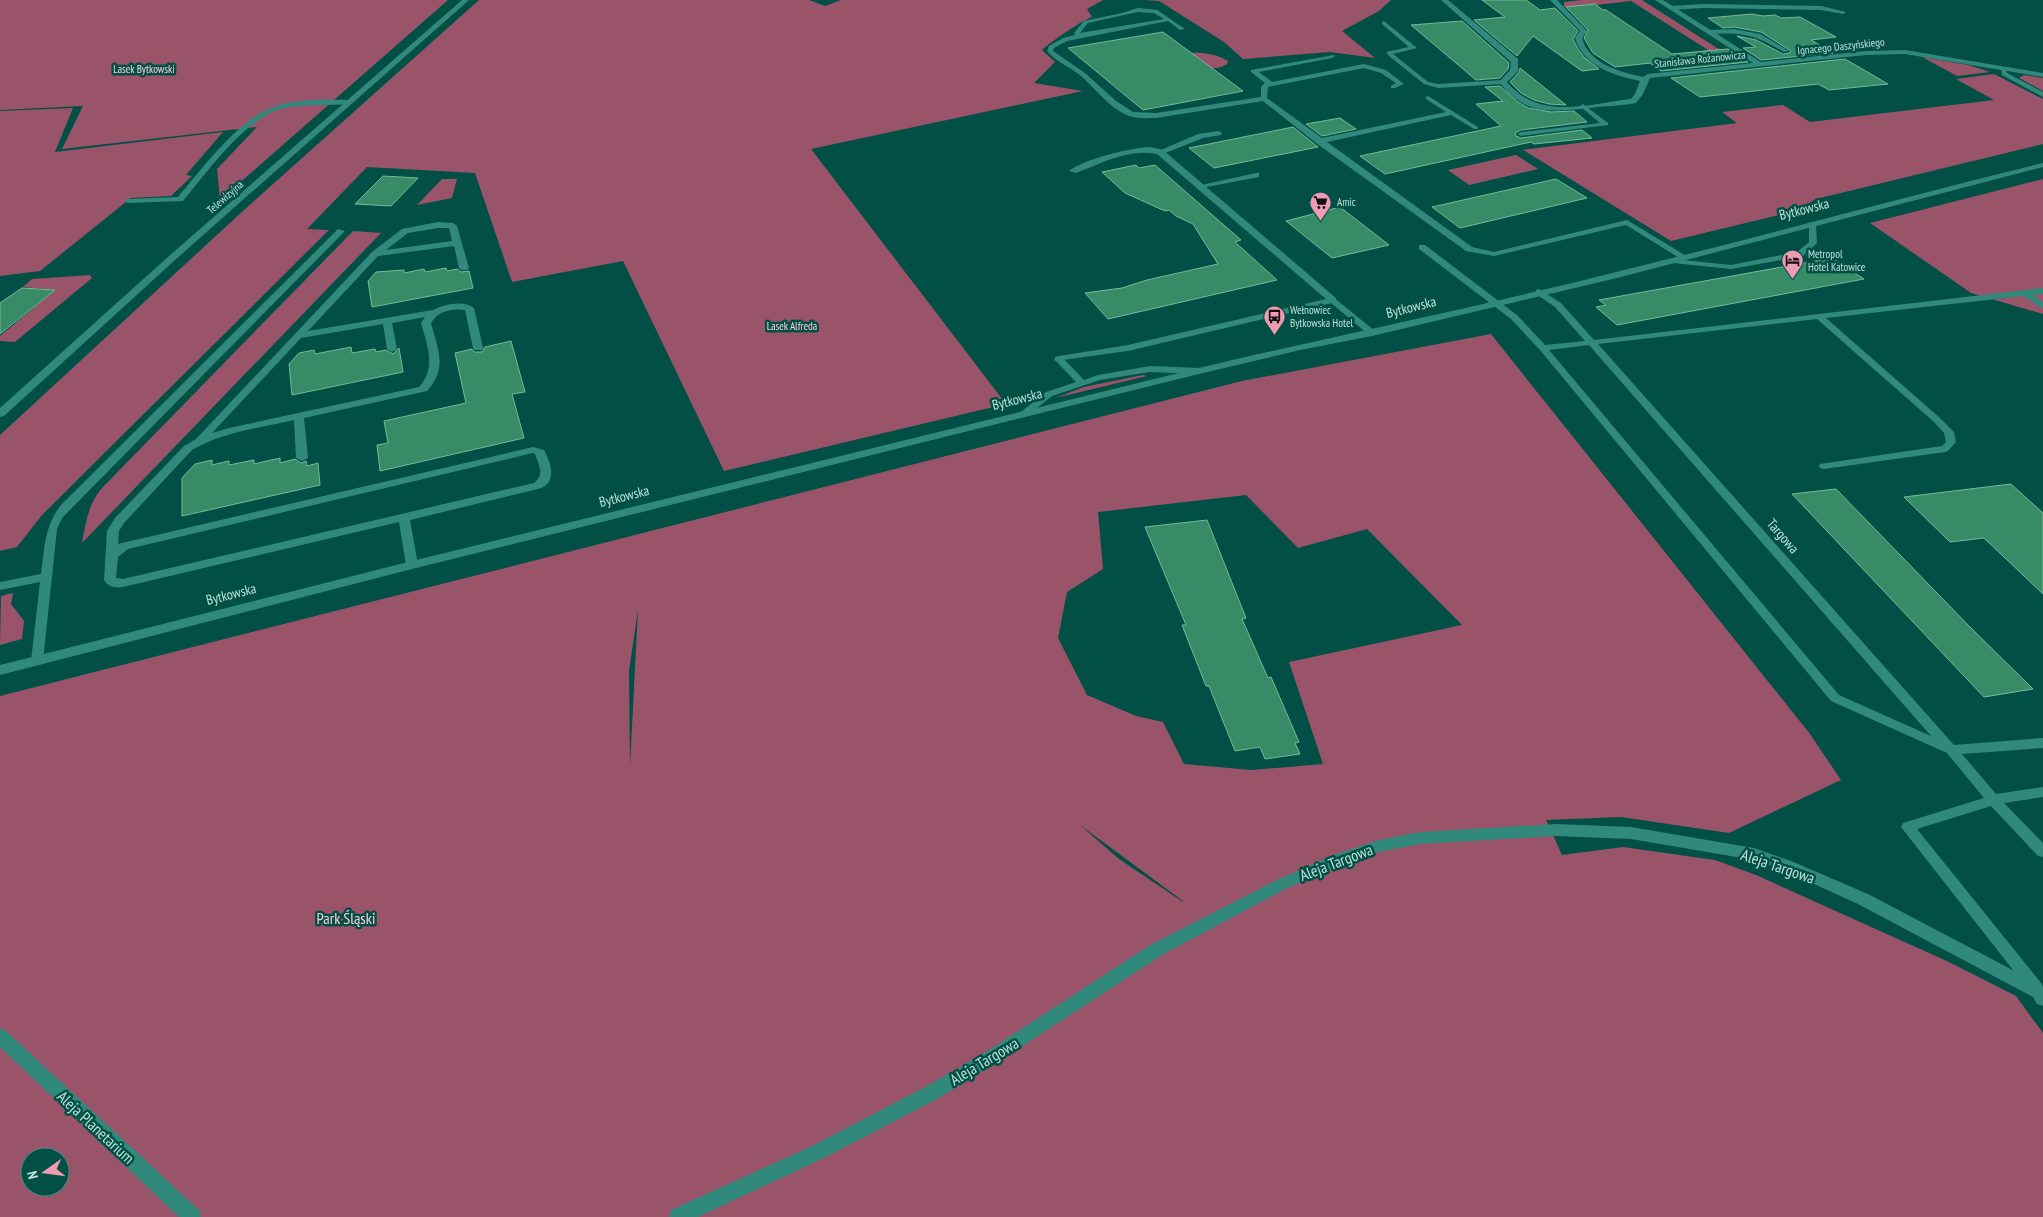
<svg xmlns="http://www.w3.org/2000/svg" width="2043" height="1217" font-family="'PT Sans Narrow',sans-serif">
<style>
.green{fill:#995469;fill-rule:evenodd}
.building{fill:#378b66;stroke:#76ba98}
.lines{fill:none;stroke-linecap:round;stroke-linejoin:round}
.lane{fill:#31897c;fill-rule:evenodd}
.street{fill:#31897c;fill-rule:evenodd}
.secondary{fill:#31897c;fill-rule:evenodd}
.labels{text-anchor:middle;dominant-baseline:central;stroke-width:5;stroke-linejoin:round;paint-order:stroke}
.far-street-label{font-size:11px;fill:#bbe3da;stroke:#024f46}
.far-park-label{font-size:11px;fill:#fccfdb;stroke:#024f46}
.far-poi-label{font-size:11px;fill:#bbe3da;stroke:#024f46;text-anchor:start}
.street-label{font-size:14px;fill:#bbe3da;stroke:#024f46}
.near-street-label{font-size:16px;fill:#bbe3da;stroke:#024f46}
.near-park-label{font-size:16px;fill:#fccfdb;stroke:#024f46}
</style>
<rect width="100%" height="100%" fill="#024f46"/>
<path class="green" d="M0,0H448L220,200L217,169L257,127L62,149L83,106L0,110Z
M479,0H809L825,6L841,0H1103L1087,9L1092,17C1083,20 1050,42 1042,50L1055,62L1034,83L1083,91L811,149L1006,404L724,471L623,261L512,282L475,173L367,167L307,229L329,230L42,515L17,547L0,551V435L244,210Z
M1145,0H1391L1379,11L1342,31L1375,58L1330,52L1243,59L1224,42L1159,1Z
M1582,0H1642L1717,48L1724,50L1704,51L1703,50H1708L1631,1L1569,8L1564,7V2Z
M1178,53C1197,53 1210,51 1228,61L1227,64C1209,75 1194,62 1178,53Z
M1922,57L1968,65L1990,72L1957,76Z
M1994,74L2043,99V144L1816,199L1796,211L1671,241L1523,150L1737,123L1722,112L1783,105L1810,122L1994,100L1956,79Z
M2024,75L2043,78V91L2019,78Z
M73,108L55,152L223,132L186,175L192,176L171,196L131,198L40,271L0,276V111Z
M1516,155L1538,169L1469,185L1448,170Z
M442,179H457L452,198L417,205Z
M2043,179V314L1971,293L1870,223Z
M353,231L381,233L82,543C86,522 88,504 102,488Z
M90,275L92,278L15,342L0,341V336L55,290L23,287L32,279Z
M1491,334L1810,734L1841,780L1729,833L1621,817L1546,820L1562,855L1623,847L1715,860L1756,875L1949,962L2016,996L2043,1033V1217H0V696L1242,381ZM1246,495L1298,548L1367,529L1462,625L1289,662L1323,764L1251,770L1184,764L1163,722L1136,716L1087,695L1058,638L1067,592L1103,569L1098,512ZM638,610L630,765L629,671ZM1080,825L1183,901V902L1119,859ZM30,1157H60V1187H30Z
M1143,375L1147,376L1055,398L1084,387Z
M13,593L11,604L24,621L22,639L0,645L1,596Z"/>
<path class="building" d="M1482,0H1526L1540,10L1555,8L1578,31L1573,39L1578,49L1584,57L1599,69L1582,71L1533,36L1517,56L1474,20L1505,17Z
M1595,4L1603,10H1606L1672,54L1728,49L1748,62L1661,71L1650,63L1615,67L1593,53L1584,38L1588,30L1566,7Z
M1752,14L1763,16L1775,15L1781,18L1800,17L1836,37L1811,40L1833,53L1761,60L1743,48L1756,47L1737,36L1756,40L1783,54L1789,53L1791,51L1761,32L1734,27L1723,28L1708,18Z
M1462,21L1509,63L1508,69L1500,78L1476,80L1411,25Z
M1163,32L1243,91L1143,110L1068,48Z
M1845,59L1888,84L1829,90L1818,84L1700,97L1671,78Z
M1520,68L1566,105L1549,104L1534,100L1521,93L1510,82L1519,72Z
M1500,86L1518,102L1528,108L1551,112L1574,111L1587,122L1521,130L1515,133L1516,136L1521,138L1582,130L1592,138L1534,144L1531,142L1385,174L1360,156L1501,126L1476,104L1503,101L1485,87Z
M1340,118L1356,129L1322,136L1306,124Z
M1293,127L1318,147L1214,168L1189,148Z
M1136,165L1139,168L1155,165L1241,240L1235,242L1277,280L1108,319L1085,293L1122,288L1147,280L1218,264L1193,224L1176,216L1169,210L1165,211L1125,193L1102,172Z
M383,176L418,178L391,206L355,204Z
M1556,179L1587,198L1460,228L1432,207Z
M1340,207L1389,245L1332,258L1286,221Z
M1832,258L1864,279L1617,325L1596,307L1606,305L1599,300Z
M446,268L447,271L457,269L461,272L469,271L473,288L372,307L368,281L376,272L404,270V273L424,269L425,272Z
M22,288L55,290L0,334V303Z
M511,341L525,392L512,394L524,438L380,471L377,445L388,443L384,421L466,403L455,353L472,349L474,352H482L485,347Z
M351,347L352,353L375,349L376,352L386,350L393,354L399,348L403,372L292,395L289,364L299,353L314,350L315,354Z
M280,458V463L295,459L301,463L306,461L307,466L318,463L320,485L182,516V478L195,464L212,460V465L229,461V465L254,460V464Z
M2011,484L2043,513V594L1984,538L1950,542L1904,497Z
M1836,489L1969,626L2033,689L1984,697L1792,494Z
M1207,520L1246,618L1242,619L1268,678L1271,677L1299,742L1295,743L1300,754L1265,759L1260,747L1235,751L1209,686H1206L1182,625H1186L1145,527Z"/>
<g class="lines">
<path class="lane" d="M1702,4L1821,6L1846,12L1843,14L1821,10L1702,8L1671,10L1668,8L1671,6Z
M1138,8L1157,10L1185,29L1180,30L1168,21L1067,41L1054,48L1053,51L1085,73L1116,101L1133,112L1156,113L1261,97V87L1265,83L1251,72V70L1334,55L1335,56L1332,58L1259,72L1272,82L1364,64L1386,70L1404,84L1395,88H1391V86L1396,83L1381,73L1364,68L1268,87L1267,98L1322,138L1446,112L1426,99V97L1428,96L1478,127V129H1474L1451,115L1327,142L1472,247L1494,252L1627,220L1688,257L1681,259L1626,225L1494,256L1466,251L1316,143L1263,101L1156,118C1147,118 1138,119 1129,116C1110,109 1096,89 1081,76C1070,67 1056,62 1047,51L1049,46L1063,38L1075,35L1074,33L1084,21L1122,13ZM1138,12L1154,13L1164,19L1080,33L1088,23Z
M1384,21L1417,48L1393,54L1428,82L1438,84L1503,80L1506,82L1503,84L1438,88L1424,84L1389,56L1386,52L1409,47L1382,24V22Z
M1734,29L1760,34L1789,51L1784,52C1755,35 1744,32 1710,34L1707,32L1710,30Z
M2001,67H2005L2007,73L2043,92V97L2002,75Z
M351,100L353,101V103C331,107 307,103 284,108C245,118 208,171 183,201L128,203L124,201L128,199L178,197C201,170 238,120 271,108C296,98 325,100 351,100Z
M1583,104L1608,123V125L1521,136L1517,134L1521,132L1600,123L1581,107L1580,106Z
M1218,131L1222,133L1221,135L1203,138L1163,154L1156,152L1198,134Z
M1256,173H1259V177L1201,188L1197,186Z
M1809,222L1816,224L1817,243L1803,256L1731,269L1673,263L1669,261L1673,259L1731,265L1797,252L1809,242Z
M338,229L345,231L62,518L57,529L43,661L37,665L33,664L31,661L40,582L0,590V582L41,574C45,547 44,527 61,505Z
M1419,245H1425L1517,315L1545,345L1585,341L1555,307L1536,294V290L1539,289L1561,303L1594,340L2043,288V294L2033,295L2043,302V309L2023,296L1826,318L1940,418L1954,432L1956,442L1948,451L1945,452L1824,469L1820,468L1819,466L1820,464L1942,446L1946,442L1944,433L1934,422L1817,319L1598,344L1954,745L2043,738V748L1962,754L1996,794L2043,787V797L2004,803L2043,843V857L2038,856L1991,806L1917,829L2041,983L2043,987L2041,993L2036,994L2031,993L1901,827L1903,823L1984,798L1947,753L1831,701L1540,350L1511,319L1419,249ZM1589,345L1931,736L1839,695L1549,350Z
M1333,297L1375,331V335H1369L1330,302V298Z
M1059,356L1062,357L1084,380L1098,375L1150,366L1199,368L1204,371L1199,374L1150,372L1100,380L1052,396L1027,416H1021V412L1046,392L1076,382L1054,359Z"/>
<path class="street" d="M1441,0H1448L1518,59V71L1507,82C1539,121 1587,104 1631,99L1635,94L1640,81C1615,76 1583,66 1575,38L1580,31L1550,0H1557L1586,30L1587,31L1582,38C1589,64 1620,72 1643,77L1648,74L1753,63L1655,0H1663L1761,62L1866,51L1905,50L2043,73V77L1905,54L1866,55L1650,78L1643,94L1636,103C1621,106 1605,106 1590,108C1552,112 1525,116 1499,82L1510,70L1511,62Z
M1150,147L1163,150L1336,298V302L1128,351L1055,361V357L1059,356L1128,345L1326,299L1157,154C1130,148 1101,163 1076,173L1069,171C1084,159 1130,148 1150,147Z
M438,222L453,223L457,226L469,268L467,270H461L459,268L454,246L378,256L308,331L433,310C445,304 463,300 474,308L483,348L482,350H474L473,348L465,310C452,308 438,311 431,323C438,350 448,368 427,391L304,418L308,458L302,461L296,458L294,420C260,428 222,432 192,450L124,523L119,531L118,544L533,447L544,450C551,463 558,484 538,489L410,520L418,565L412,569L406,565L399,522L123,587C115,588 108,587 104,580L107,531L115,518L184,446L196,439L372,252L402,229ZM438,228H449L452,241L386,250L408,233ZM425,317L421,323C427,345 437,368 419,387L229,428L212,433L301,338L383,324L387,349L392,352L397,349L392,323ZM533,453L535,454C539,465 545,475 534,483L123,579L116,578L118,557L128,549Z
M1556,824L1631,827L1754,848L1791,861L1868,894L2043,986V1006L2037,1004L2033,997L1858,904L1781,869L1754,860L1631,839L1556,836L1420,844L1379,852L1344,864L1289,887L1162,955L998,1062L937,1099L826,1157L698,1217H669L671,1210L814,1145L925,1087L986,1052L1150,945L1279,879L1334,855L1379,840L1420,832Z
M0,1028L6,1031L199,1210L201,1217H179L0,1047Z"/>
<path class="secondary" d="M462,0H469L175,260L4,416L0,417V408L169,256Z
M2043,163V167L1617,278L1372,336L1300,350L1199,374L412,569L0,675V665L412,561L1199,368C1338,335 1478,307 1616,272C1759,237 1900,198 2043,163Z"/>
</g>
<defs>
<symbol id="supermarket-pin" viewBox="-11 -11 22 30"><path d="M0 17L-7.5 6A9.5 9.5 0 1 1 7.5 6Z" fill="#f19ab3" stroke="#024f46"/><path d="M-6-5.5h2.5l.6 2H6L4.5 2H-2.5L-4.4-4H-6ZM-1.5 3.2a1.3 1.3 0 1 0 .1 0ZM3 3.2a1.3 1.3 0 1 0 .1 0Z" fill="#111"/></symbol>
<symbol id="hotel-pin" viewBox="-11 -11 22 30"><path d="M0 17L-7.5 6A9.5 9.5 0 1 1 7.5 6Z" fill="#f19ab3" stroke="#024f46"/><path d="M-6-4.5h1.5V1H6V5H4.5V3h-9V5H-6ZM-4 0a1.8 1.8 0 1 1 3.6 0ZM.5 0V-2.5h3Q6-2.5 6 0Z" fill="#111"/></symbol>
<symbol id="bus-pin" viewBox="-11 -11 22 30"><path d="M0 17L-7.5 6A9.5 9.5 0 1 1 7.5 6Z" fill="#f19ab3" stroke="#024f46"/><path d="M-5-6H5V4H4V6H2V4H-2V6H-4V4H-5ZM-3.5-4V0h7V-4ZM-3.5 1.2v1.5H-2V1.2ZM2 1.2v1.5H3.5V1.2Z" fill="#111"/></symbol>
</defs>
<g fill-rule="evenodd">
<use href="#supermarket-pin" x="1308" y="190" width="25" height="34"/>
<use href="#hotel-pin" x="1780" y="248" width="25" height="34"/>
<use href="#bus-pin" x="1262" y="304" width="25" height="34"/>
</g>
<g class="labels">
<g class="far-street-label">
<text transform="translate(1841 46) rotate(-6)">Ignacego Daszyńskiego</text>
<text transform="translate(1700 59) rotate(-6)">Stanisława Rożanowicza</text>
<text transform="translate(225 197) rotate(-41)">Telewizyjna</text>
</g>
<g class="far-park-label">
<text x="144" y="69">Lasek Bytkowski</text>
<text x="792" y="326">Lasek Alfreda</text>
</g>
<g class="far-poi-label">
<text x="1337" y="202">Amic</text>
<text x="1808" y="254">Metropol<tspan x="1808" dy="13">Hotel Katowice</tspan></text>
<text x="1290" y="310">Wełnowiec<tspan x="1290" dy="13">Bytkowska Hotel</tspan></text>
</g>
<g class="street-label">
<text transform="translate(1804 209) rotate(-14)">Bytkowska</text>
<text transform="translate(1411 307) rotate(-14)">Bytkowska</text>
<text transform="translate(1017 399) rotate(-14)">Bytkowska</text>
<text transform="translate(624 496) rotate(-14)">Bytkowska</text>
<text transform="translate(1783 536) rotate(49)">Targowa</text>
<text transform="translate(231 594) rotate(-14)">Bytkowska</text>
</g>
<g class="near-street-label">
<text transform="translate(1336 862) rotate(-21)">Aleja Targowa</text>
<text transform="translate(1778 866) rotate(19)">Aleja Targowa</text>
<text transform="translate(984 1061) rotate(-31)">Aleja Targowa</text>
<text transform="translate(96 1127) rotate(43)">Aleja Planetarium</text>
</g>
<g class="near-park-label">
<text x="346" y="918">Park Śląski</text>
</g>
</g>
<g transform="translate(45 1172) rotate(256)"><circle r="24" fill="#024f46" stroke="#4c8a81"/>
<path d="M0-4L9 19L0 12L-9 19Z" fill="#f19ab3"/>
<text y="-8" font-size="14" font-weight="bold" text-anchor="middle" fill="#bbe3da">N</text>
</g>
</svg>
